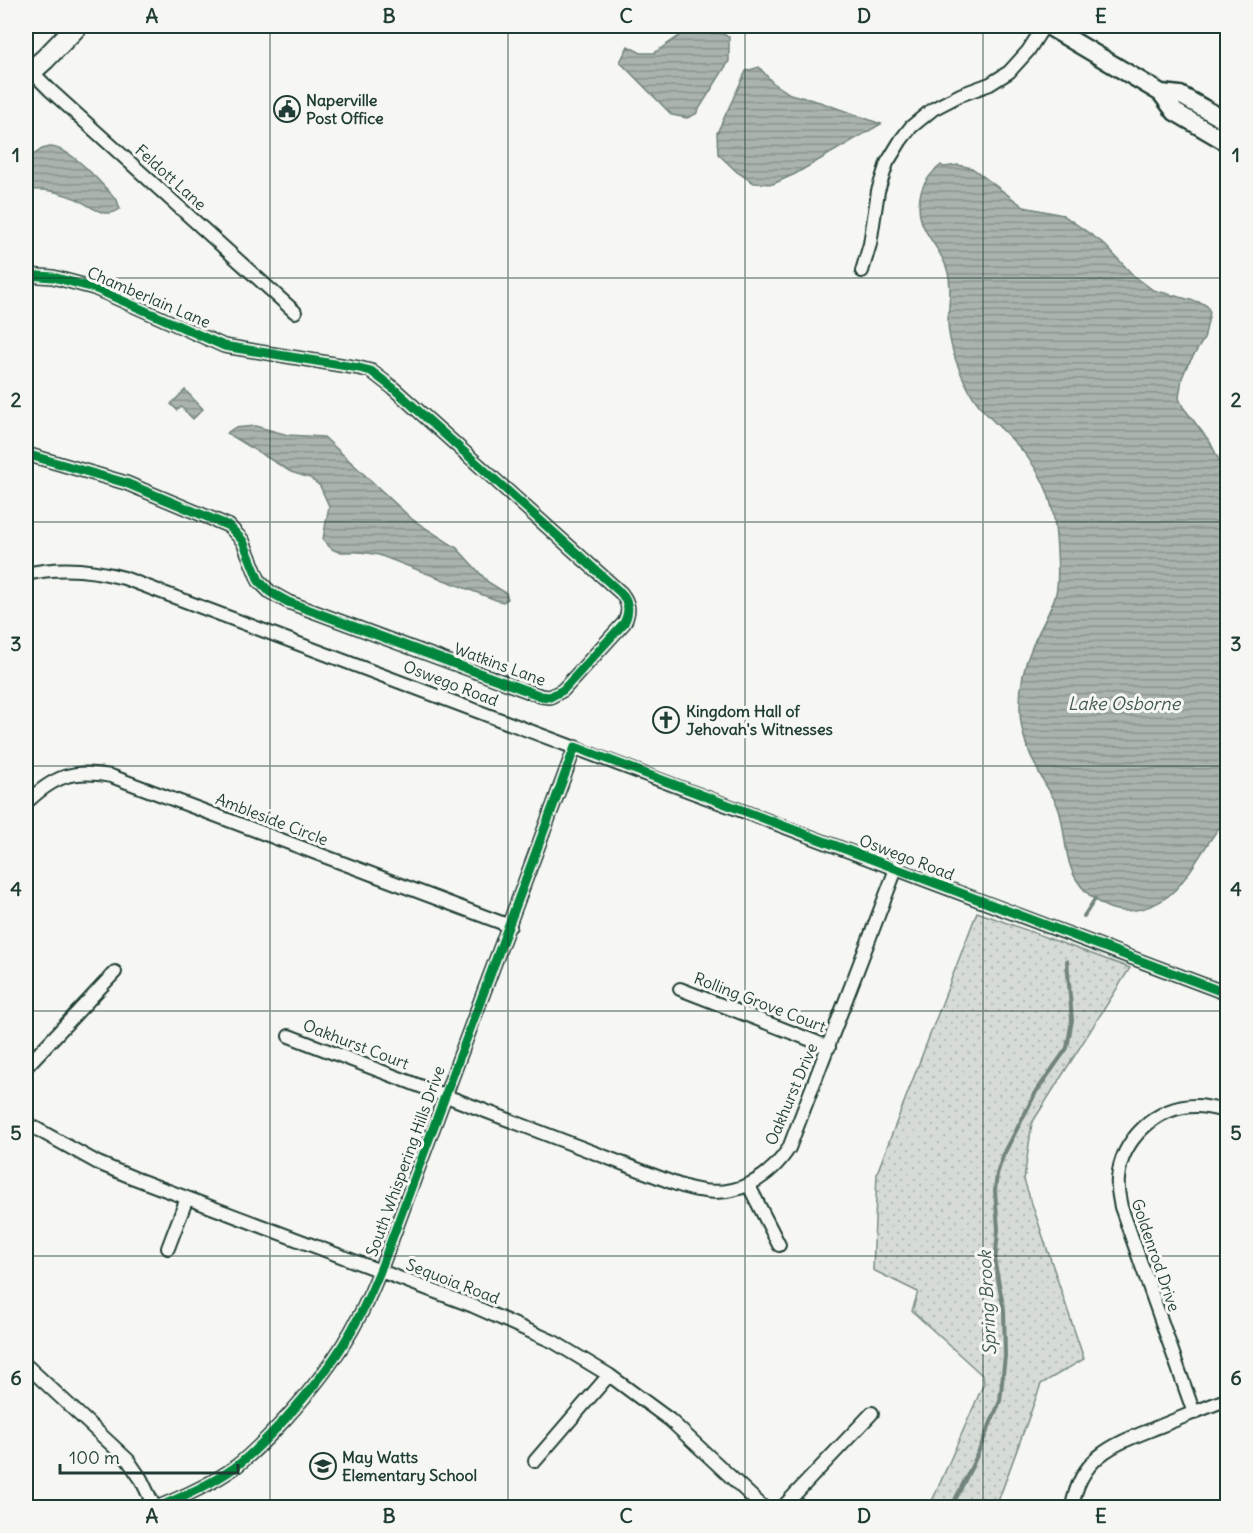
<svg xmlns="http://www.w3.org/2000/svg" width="1253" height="1533" font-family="Delius,sans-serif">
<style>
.grass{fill:url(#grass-dots);stroke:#7a8c85;stroke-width:1.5}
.water{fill:url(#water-rules);stroke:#72847d;stroke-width:1.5}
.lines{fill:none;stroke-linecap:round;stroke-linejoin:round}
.stream{stroke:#72847d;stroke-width:4}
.minor-casing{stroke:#1f3d34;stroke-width:16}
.secondary-casing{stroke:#1f3d34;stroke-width:21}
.primary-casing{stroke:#1f3d34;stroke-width:24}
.minor{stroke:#f6f6f2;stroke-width:12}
.secondary{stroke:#f6f6f2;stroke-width:16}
.primary{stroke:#f6f6f2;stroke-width:20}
.cycleway-casing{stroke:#f6f6f2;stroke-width:13}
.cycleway{stroke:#00873e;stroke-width:9}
.grid{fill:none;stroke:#1f3d34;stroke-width:1.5;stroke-opacity:0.55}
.labels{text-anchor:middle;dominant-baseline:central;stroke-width:6;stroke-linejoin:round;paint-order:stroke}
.poi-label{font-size:16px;font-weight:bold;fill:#1f3d34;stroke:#f6f6f2;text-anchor:start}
.street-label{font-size:16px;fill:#1f3d34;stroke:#f6f6f2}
.water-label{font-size:18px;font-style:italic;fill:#425a52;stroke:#f6f6f2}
.neatline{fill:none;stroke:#1f3d34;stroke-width:2}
.grid-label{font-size:20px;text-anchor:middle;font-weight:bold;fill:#1f3d34}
</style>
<defs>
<pattern id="grass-dots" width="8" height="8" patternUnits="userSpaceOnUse" patternTransform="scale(1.5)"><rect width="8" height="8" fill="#d6dbd6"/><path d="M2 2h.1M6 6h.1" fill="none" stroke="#b7bdb8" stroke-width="1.8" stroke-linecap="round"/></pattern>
<pattern id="water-rules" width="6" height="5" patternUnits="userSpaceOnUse" patternTransform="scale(1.5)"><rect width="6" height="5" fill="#aab3ae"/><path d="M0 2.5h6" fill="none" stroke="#8a938e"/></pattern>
</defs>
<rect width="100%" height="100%" fill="#f6f6f2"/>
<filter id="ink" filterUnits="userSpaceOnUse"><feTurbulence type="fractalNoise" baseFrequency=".0167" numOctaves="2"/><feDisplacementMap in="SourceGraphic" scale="12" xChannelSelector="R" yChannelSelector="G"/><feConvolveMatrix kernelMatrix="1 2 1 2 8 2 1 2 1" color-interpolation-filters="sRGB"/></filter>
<g filter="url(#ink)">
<path class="grass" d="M977,912L1130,968L1032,1123L1024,1180L1084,1359L1041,1384L996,1507H923L933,1499L984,1383L983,1376L912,1311L918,1292L873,1270L877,1173Z"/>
<path class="water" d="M694,26H708L729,37V61L696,114L687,118L672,115L620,62L628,46L641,53H654Z
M759,67L772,82L790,94L820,102L881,124L795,174L773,184L754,183L737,172L718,154L717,133L746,71Z
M50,147C73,148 101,184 117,200L120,209C105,220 90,206 77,199C62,193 41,187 26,191V160L42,149Z
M941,165L944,167L958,165L972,168L1024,207L1063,215L1103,243L1133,275L1153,290L1202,303L1207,306L1210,312L1204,339L1187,366L1182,378L1179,398L1183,407L1210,442L1219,460L1222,494L1227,510V818C1207,840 1195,869 1175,890C1158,907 1129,917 1107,907C1092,900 1076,884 1071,868C1064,849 1065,829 1059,810C1056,801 1050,792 1045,784C1031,758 1019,735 1020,705C1020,685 1024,665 1032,647C1039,629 1051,612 1056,593C1060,575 1056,522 1051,504C1046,484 1034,464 1020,448C998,423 979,413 964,380C956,363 949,343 948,323C948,305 953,287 947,269C938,241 914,230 920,197C922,184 931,173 941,165Z
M185,390L203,409L193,419L181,407L177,410L171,404Z
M255,426L288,435L324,437L413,520L457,548L488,582L506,593L508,599L503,602L496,600L379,555C372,554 365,552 358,552C340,551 335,556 323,539L329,506L320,486L310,478L291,472L227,433L234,428Z"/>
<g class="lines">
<path class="stream" d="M1084,916L1095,899
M951,1508L974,1462L1000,1401L1005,1356L1004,1310L995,1264L998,1229L995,1191L997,1174L1003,1156L1036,1092L1067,1048L1072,1020L1067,961"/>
<defs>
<path id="minor" d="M28,68L50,90L295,312
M862,271L870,244L878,191L887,163L901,140L911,127L933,109L960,95L990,84L1009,72L1028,51L1044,26
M26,275L53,277L94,288L224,346L359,368L371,371L393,388L621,593C629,603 630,611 624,623L563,690L550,697L541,696L288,602L270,592L259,581L243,541L229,526L126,483L26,454
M26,574C59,566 92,569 124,578L1228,994
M26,803C54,776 73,769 111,776L510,926
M680,989L829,1047
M289,1036L671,1182C679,1185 689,1189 698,1190C736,1198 769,1179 789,1148L896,869
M26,1067L115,972
M26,1123L98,1163L134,1178L473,1306L554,1342L609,1375L670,1420L764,1508
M749,1186L779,1245
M168,1248L187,1198
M26,1365L128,1460L141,1479L155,1508
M1194,1413L1121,1207C1119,1198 1117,1188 1118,1179C1121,1140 1156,1106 1196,1106C1207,1106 1217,1109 1228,1112
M535,1461L609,1375
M156,1508C183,1497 210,1485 234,1468C254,1453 270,1435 287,1417C330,1369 356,1331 380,1271L575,747
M782,1508L872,1413
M1072,1508C1080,1455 1115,1444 1158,1427C1181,1418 1204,1408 1228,1399"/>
<path id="secondary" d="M1048,26L1161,93L1175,112L1228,143
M1161,93L1180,95L1228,122"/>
<path id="primary" d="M26,76L45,59L77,26"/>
</defs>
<use href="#minor" class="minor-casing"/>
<use href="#secondary" class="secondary-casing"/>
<use href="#primary" class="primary-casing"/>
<use href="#minor" class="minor"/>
<use href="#secondary" class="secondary"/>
<use href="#primary" class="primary"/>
<defs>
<path id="cycleway" d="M26,275L53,277L94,288L224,346L359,368L371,371L393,388L621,593C629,603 630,611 624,623L563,690L550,697L541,696L288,602L270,592L259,581L243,541L229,526L126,483L26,454
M156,1508C183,1497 210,1485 234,1468C254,1453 270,1435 287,1417C330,1369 356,1331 380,1271L575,747L1228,994"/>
</defs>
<use href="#cycleway" class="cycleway-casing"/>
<use href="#cycleway" class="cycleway"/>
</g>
</g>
<path class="grid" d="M270,26V1508M508,26V1508M745,26V1508M983,26V1508M26,278H1228M26,522H1228M26,766H1228M26,1011H1228M26,1256H1228"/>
<defs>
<symbol id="civic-ring" viewBox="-11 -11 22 22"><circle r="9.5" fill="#f6f6f2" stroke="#1f3d34" stroke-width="1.5"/><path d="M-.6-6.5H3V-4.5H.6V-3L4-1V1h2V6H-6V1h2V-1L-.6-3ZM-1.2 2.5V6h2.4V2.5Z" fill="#1f3d34"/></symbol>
<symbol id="church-ring" viewBox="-11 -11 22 22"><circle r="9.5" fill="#f6f6f2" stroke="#1f3d34" stroke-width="1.5"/><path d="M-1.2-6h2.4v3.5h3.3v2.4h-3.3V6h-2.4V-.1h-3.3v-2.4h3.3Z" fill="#1f3d34"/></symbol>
<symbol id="school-ring" viewBox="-11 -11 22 22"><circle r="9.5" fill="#f6f6f2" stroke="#1f3d34" stroke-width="1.5"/><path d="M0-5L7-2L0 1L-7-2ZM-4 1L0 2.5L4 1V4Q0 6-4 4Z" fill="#1f3d34"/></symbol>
</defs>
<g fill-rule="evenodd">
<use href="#civic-ring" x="272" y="94" width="30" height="30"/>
<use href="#church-ring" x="651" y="705" width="30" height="30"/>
<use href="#school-ring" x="308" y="1451" width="30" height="30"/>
</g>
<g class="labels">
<g class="poi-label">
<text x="306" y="100">Naperville<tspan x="306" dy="18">Post Office</tspan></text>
<text x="686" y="711">Kingdom Hall of<tspan x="686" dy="18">Jehovah's Witnesses</tspan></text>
<text x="342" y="1457">May Watts<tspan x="342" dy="18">Elementary School</tspan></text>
</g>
<g class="street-label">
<text transform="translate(171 177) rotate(42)">Feldott Lane</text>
<text transform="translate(149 297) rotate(23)">Chamberlain Lane</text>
<text transform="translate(500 664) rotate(20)">Watkins Lane</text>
<text transform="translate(451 683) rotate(21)">Oswego Road</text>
<text transform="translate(272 819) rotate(21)">Ambleside Circle</text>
<text transform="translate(907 857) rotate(21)">Oswego Road</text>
<text transform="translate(760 1002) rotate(21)">Rolling Grove Court</text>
<text transform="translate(356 1044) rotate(21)">Oakhurst Court</text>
<text transform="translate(791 1094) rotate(-67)">Oakhurst Drive</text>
<text transform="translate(405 1161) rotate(-70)">South Whispering Hills Drive</text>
<text transform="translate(1156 1255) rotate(71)">Goldenrod Drive</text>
<text transform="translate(453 1281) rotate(21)">Sequoia Road</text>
</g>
<g class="water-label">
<text x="1124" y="703">Lake Osborne</text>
<text transform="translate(987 1303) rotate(-93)">Spring Brook</text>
</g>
</g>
<rect width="1253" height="1533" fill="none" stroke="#f6f6f2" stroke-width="66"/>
<path d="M60 1464v9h178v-9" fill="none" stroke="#1f3d34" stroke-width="3"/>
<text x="69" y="1464" font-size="18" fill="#1f3d34" stroke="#f6f6f2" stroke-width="4.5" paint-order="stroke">100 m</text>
<rect x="33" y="33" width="1187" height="1467" class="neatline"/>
<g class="grid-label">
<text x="152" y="23">A</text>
<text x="389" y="23">B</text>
<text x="626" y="23">C</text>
<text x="864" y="23">D</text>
<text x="1101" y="23">E</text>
<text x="16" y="162">1</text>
<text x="1236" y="162">1</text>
<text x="16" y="407">2</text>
<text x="1236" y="407">2</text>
<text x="16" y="651">3</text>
<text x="1236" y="651">3</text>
<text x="16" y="896">4</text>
<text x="1236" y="896">4</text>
<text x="16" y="1140">5</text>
<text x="1236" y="1140">5</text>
<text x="16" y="1385">6</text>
<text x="1236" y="1385">6</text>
<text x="152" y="1523">A</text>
<text x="389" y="1523">B</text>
<text x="626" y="1523">C</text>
<text x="864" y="1523">D</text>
<text x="1101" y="1523">E</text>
</g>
</svg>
